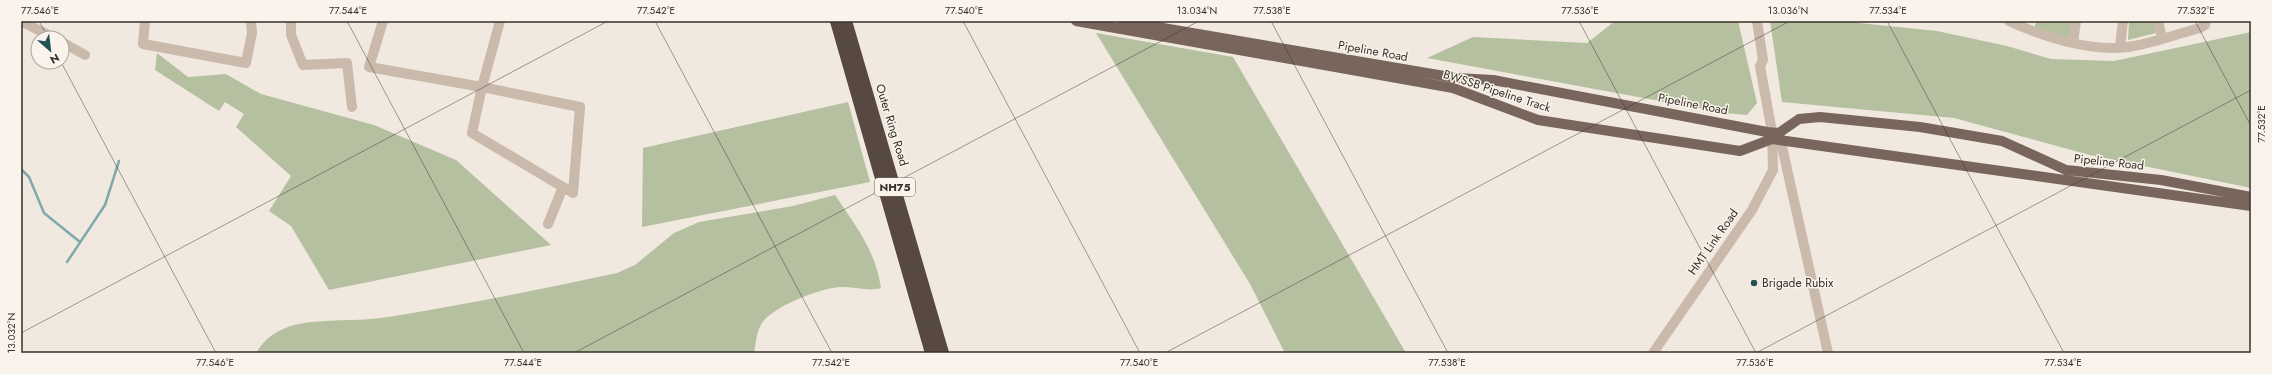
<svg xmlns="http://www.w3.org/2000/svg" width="2272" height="374" font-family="Jost,sans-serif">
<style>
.green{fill:#b4c0a0}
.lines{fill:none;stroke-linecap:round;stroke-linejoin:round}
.stream{stroke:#80a9ad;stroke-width:2.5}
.minor{stroke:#c9baab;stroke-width:10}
.major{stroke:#78665c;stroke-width:10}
.highway{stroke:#574942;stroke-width:12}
.ticks{fill:none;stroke:#372f2a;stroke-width:1;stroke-opacity:0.45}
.poi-dot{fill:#225156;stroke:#f9f3eb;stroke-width:1.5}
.labels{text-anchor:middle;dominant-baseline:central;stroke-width:3;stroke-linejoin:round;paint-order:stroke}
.shield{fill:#f9f3eb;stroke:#716a64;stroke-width:1}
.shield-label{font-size:11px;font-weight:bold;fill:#372f2a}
.street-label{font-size:12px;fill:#372f2a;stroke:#f9f3eb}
.poi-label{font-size:12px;fill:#372f2a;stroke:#f9f3eb;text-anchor:start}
.neatline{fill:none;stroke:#372f2a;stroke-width:1.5}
.ticks-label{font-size:10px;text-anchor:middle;fill:#372f2a}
</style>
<rect width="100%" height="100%" fill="#f1e9df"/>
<path class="green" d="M1615,21H1738L1757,103L1747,115L1725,113L1427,58L1473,37L1587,43Z
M1770,21H1839L1937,31L2007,46L2051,59L2114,61L2251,32V188L2090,155L1954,118L1782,102Z
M2037,21H2074L2071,39L2033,30Z
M2129,21H2154L2156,33L2128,40Z
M1096,33L1233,57L1406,353H1285L1250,284Z
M157,53L188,77L226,74L261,94L374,125L456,160L551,245L329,290L291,226L269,211L291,176L236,127L244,114L225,102L219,111L155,70Z
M848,102L870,182L642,227L643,148Z
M835,195C856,227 875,249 881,288C867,292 855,286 841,287C822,287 772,307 762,323C756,332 756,343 754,353H256C265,338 277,330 294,325C325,318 356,322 388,317C465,305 541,289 617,273L635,265L674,233L699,222L793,206Z"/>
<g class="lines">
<path class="stream" d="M21,169L29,177L44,213L80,242
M67,262L105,205L119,161"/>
<path class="minor" d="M21,21L54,38
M145,21L143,44L246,63L252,33L251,21
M291,21V35L303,65L347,63L352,107
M383,21L369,67L482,87L500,21
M2009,21C2041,36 2090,52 2127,47C2151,44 2176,34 2200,28L2205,25L2206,21
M2158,21L2162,38
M62,42L85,55
M2073,42L2076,21
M2120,47L2123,21
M482,87L580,107L573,193L472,133Z
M1779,133L1828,353
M548,224L563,187
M1653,353L1752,210L1773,170L1772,132L1760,66L1763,60L1757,21"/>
<path class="major" d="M1076,21L1453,88L1538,120L1740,151L1772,139L2251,206
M1122,21L1456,78L1493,80L1767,132L1779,133L1799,119L1820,117L1920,127L2002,141L2066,170L2161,180L2251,197"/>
<path class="highway" d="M836,21L931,353
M846,21L943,353"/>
</g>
<path class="ticks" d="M39,21L48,38M347,21L524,353M655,21L832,353M963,21L1140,353M1271,21L1448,353M1579,21L1756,353M1887,21L2064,353M2195,21L2251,126M61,62L216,353M21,333L608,21M574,353L1199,21M1165,353L1790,21M1756,353L2251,90"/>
<circle class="poi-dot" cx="1754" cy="283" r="4"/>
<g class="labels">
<rect class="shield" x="875" y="178" width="40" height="18" rx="3"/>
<g class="shield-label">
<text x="895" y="187">NH75</text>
</g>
<g class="street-label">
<text transform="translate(1373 51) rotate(10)">Pipeline Road</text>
<text transform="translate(1497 91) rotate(18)">BWSSB Pipeline Track</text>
<text transform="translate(1693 104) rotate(11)">Pipeline Road</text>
<text transform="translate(892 125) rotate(73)">Outer Ring Road</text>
<text transform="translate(2109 162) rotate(6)">Pipeline Road</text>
<text transform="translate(1713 242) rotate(-55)">HMT Link Road</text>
</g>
<g class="poi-label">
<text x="1762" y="283">Brigade Rubix</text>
</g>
</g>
<rect width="2272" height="374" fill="none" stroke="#f9f3eb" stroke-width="44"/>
<g transform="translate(50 50) rotate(152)"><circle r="19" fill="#f9f3eb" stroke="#aba59e"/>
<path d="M0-3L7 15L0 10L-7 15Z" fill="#225156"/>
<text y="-6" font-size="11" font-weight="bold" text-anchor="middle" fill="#372f2a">N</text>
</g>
<rect x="22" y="22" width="2228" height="330" class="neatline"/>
<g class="ticks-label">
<text x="40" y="14">77.546°E</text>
<text x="348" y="14">77.544°E</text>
<text x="656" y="14">77.542°E</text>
<text x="964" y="14">77.540°E</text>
<text x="1197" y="14">13.034°N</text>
<text x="1272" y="14">77.538°E</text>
<text x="1580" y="14">77.536°E</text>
<text x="1788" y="14">13.036°N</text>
<text x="1888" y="14">77.534°E</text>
<text x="2196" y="14">77.532°E</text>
<text transform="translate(2261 124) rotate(-90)" y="4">77.532°E</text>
<text transform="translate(11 333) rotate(-90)" y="4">13.032°N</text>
<text x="215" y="366">77.546°E</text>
<text x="523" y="366">77.544°E</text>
<text x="831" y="366">77.542°E</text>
<text x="1139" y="366">77.540°E</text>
<text x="1447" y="366">77.538°E</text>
<text x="1755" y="366">77.536°E</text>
<text x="2063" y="366">77.534°E</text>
</g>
</svg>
